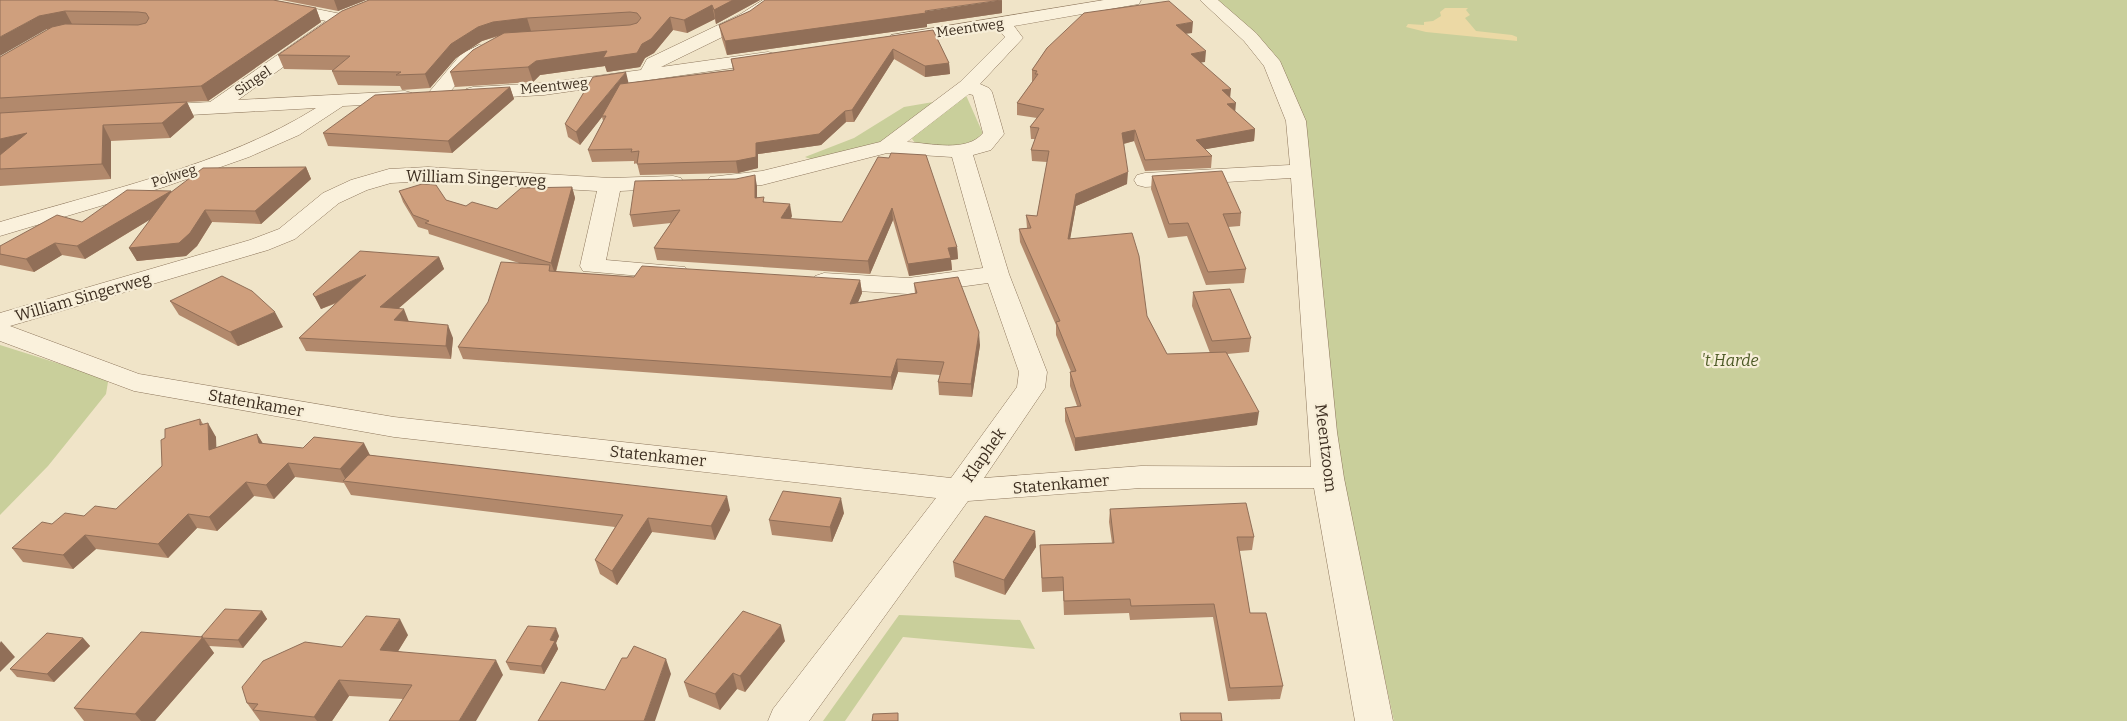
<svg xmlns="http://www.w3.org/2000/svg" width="2127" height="721" font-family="Bitter,serif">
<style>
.green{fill:#c9cf9b}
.sand{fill:#ecd9a5}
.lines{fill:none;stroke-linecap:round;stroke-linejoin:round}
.minor-casing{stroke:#8d765c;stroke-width:1}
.minor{fill:#faf1dc;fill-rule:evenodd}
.wall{fill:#b2896c}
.shaded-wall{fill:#916f58}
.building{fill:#cf9f7d;stroke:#916f58}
.labels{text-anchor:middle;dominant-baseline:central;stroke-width:4.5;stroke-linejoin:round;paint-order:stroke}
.far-street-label{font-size:14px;fill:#3d2e20;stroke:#f7eed8}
.street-label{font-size:16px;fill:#3d2e20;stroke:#f7eed8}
.park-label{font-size:16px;font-style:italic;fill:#4d5a26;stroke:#f7eed8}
</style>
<rect width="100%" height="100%" fill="#f0e4c8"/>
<path class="green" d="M1218,0H2127V721H1394L1346,499L1318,328L1311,183L1250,28Z
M965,93L984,136V144L919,148L909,135Z
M939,101L879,148L821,163L805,157L854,138L904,107Z
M0,345L95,375L108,382L106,394L48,466L0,515Z
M899,615L1020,620L1035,649L903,637L845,721H823Z"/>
<path class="sand" d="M1445,8H1468L1466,10L1470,15L1465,18L1476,31L1512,35L1517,37V41L1426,32L1406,27L1408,24L1424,25V22L1433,21L1441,16L1440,12Z"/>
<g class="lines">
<defs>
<path id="minor" d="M219,0H272L346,15L349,19L238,100L405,91L412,93L415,97L412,101L405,103L343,106L299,135L249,157L164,187L0,236V222C103,191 225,165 316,108L154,117L147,115L144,111L147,107L154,105L210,102L326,21L272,10L227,5L221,4Z
M763,0H783L751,23L661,67L768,52L775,54L777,58L775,62L544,95L473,99L466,97L463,93L466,89L473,87L544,83L641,70L647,59L739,15Z
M1104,0H1141L1139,4L1133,5L1014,26L1023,38L980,84L989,88L992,92L1004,134L991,150L973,155L1009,274L1047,372L1045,388L984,478L1141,466L1311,467L1291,178L1145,187L1137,185L1134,180L1137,175L1145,173L1290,165L1286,121L1264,66L1244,41L1200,0H1218L1256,33L1280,61L1306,121L1337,432L1344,478L1393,721H1355L1314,488H1141L968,501L809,721H768L773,709L936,498L394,437L134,391L0,341V313L250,240L279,229L323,193L351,180L389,169L428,167L610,178L673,176L681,178L684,183L681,188L620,191L606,260L685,267L688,272L685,277L676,279L583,271L580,266L597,191L428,181L391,183L367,190L339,203L295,239L268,250L10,326L139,374L394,417L951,478L1017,387L1019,372L988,283L908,294L824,289L815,286L811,281L815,276L824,273L908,278L983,268L952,157L887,153L762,185L718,189L710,187L707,182L710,177L762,171L880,142L960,82L1005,37L998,29L897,44L891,43L888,39L891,35ZM969,94L973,95L983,133C967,153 930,143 907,142Z
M479,45L485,46L488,50L475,62L444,99H430L427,95L430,91L461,54Z"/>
</defs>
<use href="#minor" class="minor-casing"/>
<use href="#minor" class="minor"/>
</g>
<path class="wall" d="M0,0L316,8L321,22L208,101L187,102L194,117L170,138L111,141V179L0,186V57L49,29H47Z
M282,0H366L338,11Z
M369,0H760L716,24L715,19L687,33L673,30L654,53L645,58L640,67L607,72L605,66L540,75L533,82L455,87L450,72L499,36L482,41L456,58L430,88L402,90L400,86L338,85L332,71L333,70L284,69L278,55Z
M750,11L1002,13L927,24V27L727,55L722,39L719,25Z
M933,30L949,63L950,74L925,77L894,59L854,122H846L821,145L758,154V168L738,173L640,175L637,163L634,164V161L592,162L588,150L603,121L602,117L580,145L568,137L565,124L629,83L733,70L731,59Z
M1192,33L1186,34L1205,62H1201L1230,98L1235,111L1255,129L1254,141L1205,149L1212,156L1211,168L1145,171L1134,141L1124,144L1127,184L1076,206L1070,238L1147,316L1167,354L1210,353L1192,306L1193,292L1251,338L1249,352L1227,354L1257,425L1075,451L1065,421V408L1077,406L1070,386V372H1071L1056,335V325L1020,242L1019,229L1027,228L1026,215L1037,216L1047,162L1032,161L1031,150L1035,139H1031L1030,127L1037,118L1017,115V103L1033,81H1032V70L1047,48Z
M510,87L514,99L452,153L328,146L323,133Z
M878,157L957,247L958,259L951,260L952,270L909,276L893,220L870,274L657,260L654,248L671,223L633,227L630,215L757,186V197L765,202L792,216L791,219L842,222Z
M306,167L311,179L261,224L212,222L197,246L186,256L137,261L129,248L151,219L85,259L62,255L34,272L0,265V246L82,222L171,191L172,192Z
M1152,176L1241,213L1240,226L1228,227L1246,269L1244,283L1206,285L1187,236L1168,238L1151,189Z
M572,187L575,198L556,272L634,277L860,280L862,293L858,302L915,294L914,283L980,345L972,397L939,395L938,382L940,375L898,372L892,390L463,359L458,347L519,263L429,234L428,230L418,227L403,202L399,191L446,200L466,206L497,209Z
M439,257L444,269L398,309L409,322L453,338L451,359L306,351L299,338L337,303L321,309L313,294Z
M170,301L283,327L238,346L179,315Z
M200,419L203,424L216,437V448L257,434L263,444L370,455L730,510L715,540L652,532L617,585L600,574L595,560L615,527L351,495L344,483L295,477L274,499L254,496L217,531L197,528L168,558L96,549L73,569L23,562L12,548L52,524L84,516L116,509L162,466Z
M1110,509L1254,537L1252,550L1239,551L1250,613L1283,686L1280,699L1228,701L1213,617L1130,620L1129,613L1064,615L1063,591L1042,592L1040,545L1112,543L1109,522Z
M844,513L832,542L772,535L769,520Z
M1035,531L1036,547L1005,595L955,577L953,562Z
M262,611L267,619L243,648L209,646L214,653L155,721H84L74,708L201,637Z
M408,635L398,651L503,675L403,699L349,696L332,721H260L247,703L342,647Z
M559,636L556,643L558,649L544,674L510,670L506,662Z
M83,638L90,646L54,682L17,677L10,669Z
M785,641L745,692L737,689L720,710L689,697L684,682Z"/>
<path class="shaded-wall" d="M334,0H366L338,11Z
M733,0H760L716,24L714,10Z
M1002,0V13L927,24V27L727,55L725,41Z
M712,5L715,19L687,33L684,20Z
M316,8L321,22L208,101L201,86Z
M65,11L72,24L47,29L0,56V37L39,16Z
M670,17L673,30L654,53L645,58L640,67L607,72L605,66L540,75L533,82L528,67L536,61L642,44Z
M527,18L531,31L497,36L482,41L456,58L430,88L425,74L451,44L478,27L493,22Z
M1193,22L1192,33L1175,35L1176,25Z
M893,49L894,59L854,122L852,110Z
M1206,51L1205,62L1191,64V54Z
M949,63L950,74L925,77V66Z
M626,72L629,85L602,116V117L580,145L576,132Z
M510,87L514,99L452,153L448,141Z
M1231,89L1230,99L1222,90Z
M187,102L194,117L170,138L162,123Z
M1236,103L1235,114L1227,104Z
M845,111L846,122L821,145L758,154V168L738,173L736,161L756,143Z
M103,125L111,141V179L102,164Z
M1255,129L1254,141L1195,151L1196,140Z
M1135,130L1134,141L1122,144V133Z
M27,133L0,156V139Z
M306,167L311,179L261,224L255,211Z
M1128,172L1127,184L1076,206L1068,251V239L1076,194Z
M755,175L757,186V210L755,198Z
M572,187L575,198L555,274L551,263Z
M171,191L177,203L85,259L77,246Z
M790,204L792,216L783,230L781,218Z
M892,208L893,220L870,274L868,261Z
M205,210L212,222L197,246L186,256L137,261L129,248Z
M55,243L62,255L34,272L26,259Z
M957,247L958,259L951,260L952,270L909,276L908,264L948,248Z
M439,257L444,269L385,320L380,307Z
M366,275L372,287L321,309L315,297Z
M860,280L862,293L852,316L850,304Z
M404,309L409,322L394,320Z
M275,312L283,327L238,346L230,332Z
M448,325L453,338L451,359L446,346Z
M979,332L980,345L972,397L971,384Z
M897,359L898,372L892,390L891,377Z
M1259,412L1257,425L1075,451V438Z
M208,423L216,437L217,464L209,450Z
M257,434L265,447L259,443Z
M364,443L371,457L347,482L340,469Z
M288,463L295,477L274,499L266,485Z
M246,482L254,496L217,531L209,517Z
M727,496L730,510L715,540L711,526Z
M841,498L844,513L832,542L830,527Z
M188,514L197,528L168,558L158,544Z
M648,518L652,532L617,585L612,571Z
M1035,531L1036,547L1005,595L1004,580Z
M85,535L96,549L73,569L63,555Z
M262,611L267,619L243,648L238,640Z
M400,619L408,635L389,666L380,650Z
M781,625L785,641L745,692L740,676Z
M556,628L559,636L556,643L558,649L544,674L541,666L550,640Z
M203,637L214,653L155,721H141L135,714Z
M83,638L90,646L54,682L47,674Z
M1,641L15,657L0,672V643Z
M666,659L671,674L655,721H644Z
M496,660L503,675L476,721H459Z
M733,673L737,689L720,710L715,694Z
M339,680L349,696L332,721H317L314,717Z"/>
<path class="building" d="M0,0H273L316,8L201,86L0,98V57L52,27L65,24L138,25L146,23L149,18L146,13L138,12L65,11L39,16L0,37Z
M369,0H733L714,10L712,5L684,20L670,17L651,39L642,44L637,53L603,58L607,51L536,61L528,67L450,72L473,50L504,33L630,25L637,23L641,18L637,13L630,12L527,18L493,22L478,27L451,44L425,74L396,75L401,72L332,71L350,56L278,55L342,11Z
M765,0H1001L925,11L926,13L725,41L719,25L750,11Z
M1169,1L1193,22L1176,25L1206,51L1191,54L1231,89L1222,90L1236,103L1227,104L1255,129L1196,140L1212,156L1145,160L1135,130L1122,133L1128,172L1076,194L1068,239L1132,233L1139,256L1147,316L1167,354L1226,352L1259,412L1075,438L1065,408L1081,406L1070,372L1076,371L1056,322L1060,321L1019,229L1031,228L1026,215L1037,216L1049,151L1031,150L1039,128L1030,127L1044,109L1017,103L1038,74H1035L1037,71L1032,70L1047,48L1084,13Z
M933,30L949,63L925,66L893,49L852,110L845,111L819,134L756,143V157L736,161L637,164L639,151L631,152L632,149L588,150L606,116H602L620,84L734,70L731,59Z
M626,72L576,132L565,124L593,77Z
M510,87L448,141L323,133L375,95Z
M187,102L162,123L103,125L102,164L0,169V155L27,133L0,139V113Z
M891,153L926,155L957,247L948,248L951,258L908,264L892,208L868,261L654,248L680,210L630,215L635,181L736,179L755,175V198L764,197L763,202L790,204L781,218L842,222L878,157L889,158Z
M306,167L255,211L205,210L190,233L179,243L129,248L170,193L203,168Z
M1222,171L1241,213L1223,214L1246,269L1208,272L1188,223L1169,224L1152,176Z
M422,184L436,185L446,200L466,206L472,202L497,209L521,188L572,187L551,263L425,223L429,221L413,215L399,191Z
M127,190L171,191L77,246L55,243L26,259L0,254V246L57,215L82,222Z
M360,251L439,257L380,307L404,309L394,320L448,325L446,346L299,338L366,275L315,297L313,294Z
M501,262L550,265L549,271L634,277L642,266L860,280L850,304L917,293L914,283L958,277L979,332L971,384L938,382L944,362L897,359L891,377L458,347L488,302Z
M222,276L252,291L275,312L230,332L170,301Z
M1230,289L1251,338L1212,341L1193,292Z
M200,419V425L208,423L209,450L257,434L259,443L303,448L314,437L364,443L340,469L288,463L266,485L246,482L209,517L188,514L158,544L85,535L63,555L12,548L42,522L52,524L65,513L84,516L95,506L116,509L162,466L161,440L165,438V429Z
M368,455L727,496L711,526L648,518L612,571L595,560L623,515L343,481Z
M783,491L841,498L830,527L769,520Z
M1246,503L1254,537H1237L1250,613H1266L1283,686L1230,688L1214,604L1131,606L1130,599L1064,601L1063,577L1042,578L1040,545L1114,543L1110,509Z
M985,516L1035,531L1004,580L953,562Z
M225,609L262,611L238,640L202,638L203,637H201Z
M743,611L781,625L740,676L733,673L715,694L684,682Z
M366,616L400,619L380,650L496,660L459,721H389L412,685L339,680L314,717L253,710L258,704L247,703L242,687L263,661L305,642L342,647Z
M528,626L556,628L550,640L555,641L541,666L506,662Z
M141,632L203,637L135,714L74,708Z
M47,633L83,638L47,674L10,669Z
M634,646L666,659L644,721H538L561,682L605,690L622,658H627Z
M898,713V721H872L873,714Z
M1180,713H1221L1222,721H1181Z"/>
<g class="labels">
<g class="far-street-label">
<text transform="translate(970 28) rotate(-8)">Meentweg</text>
<text transform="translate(253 81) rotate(-34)">Singel</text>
<text transform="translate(554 86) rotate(-6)">Meentweg</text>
<text transform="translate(174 176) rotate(-18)">Polweg</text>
</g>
<g class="street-label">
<text transform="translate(476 178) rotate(2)">William Singerweg</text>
<text transform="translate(83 297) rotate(-16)">William Singerweg</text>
<text transform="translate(256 403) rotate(10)">Statenkamer</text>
<text transform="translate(1326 448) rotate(83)">Meentzoom</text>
<text transform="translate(984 455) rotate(-55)">Klaphek</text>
<text transform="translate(658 456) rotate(6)">Statenkamer</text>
<text transform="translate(1061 484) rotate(-5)">Statenkamer</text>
</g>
<g class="park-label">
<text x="1730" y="360">'t Harde</text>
</g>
</g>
</svg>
